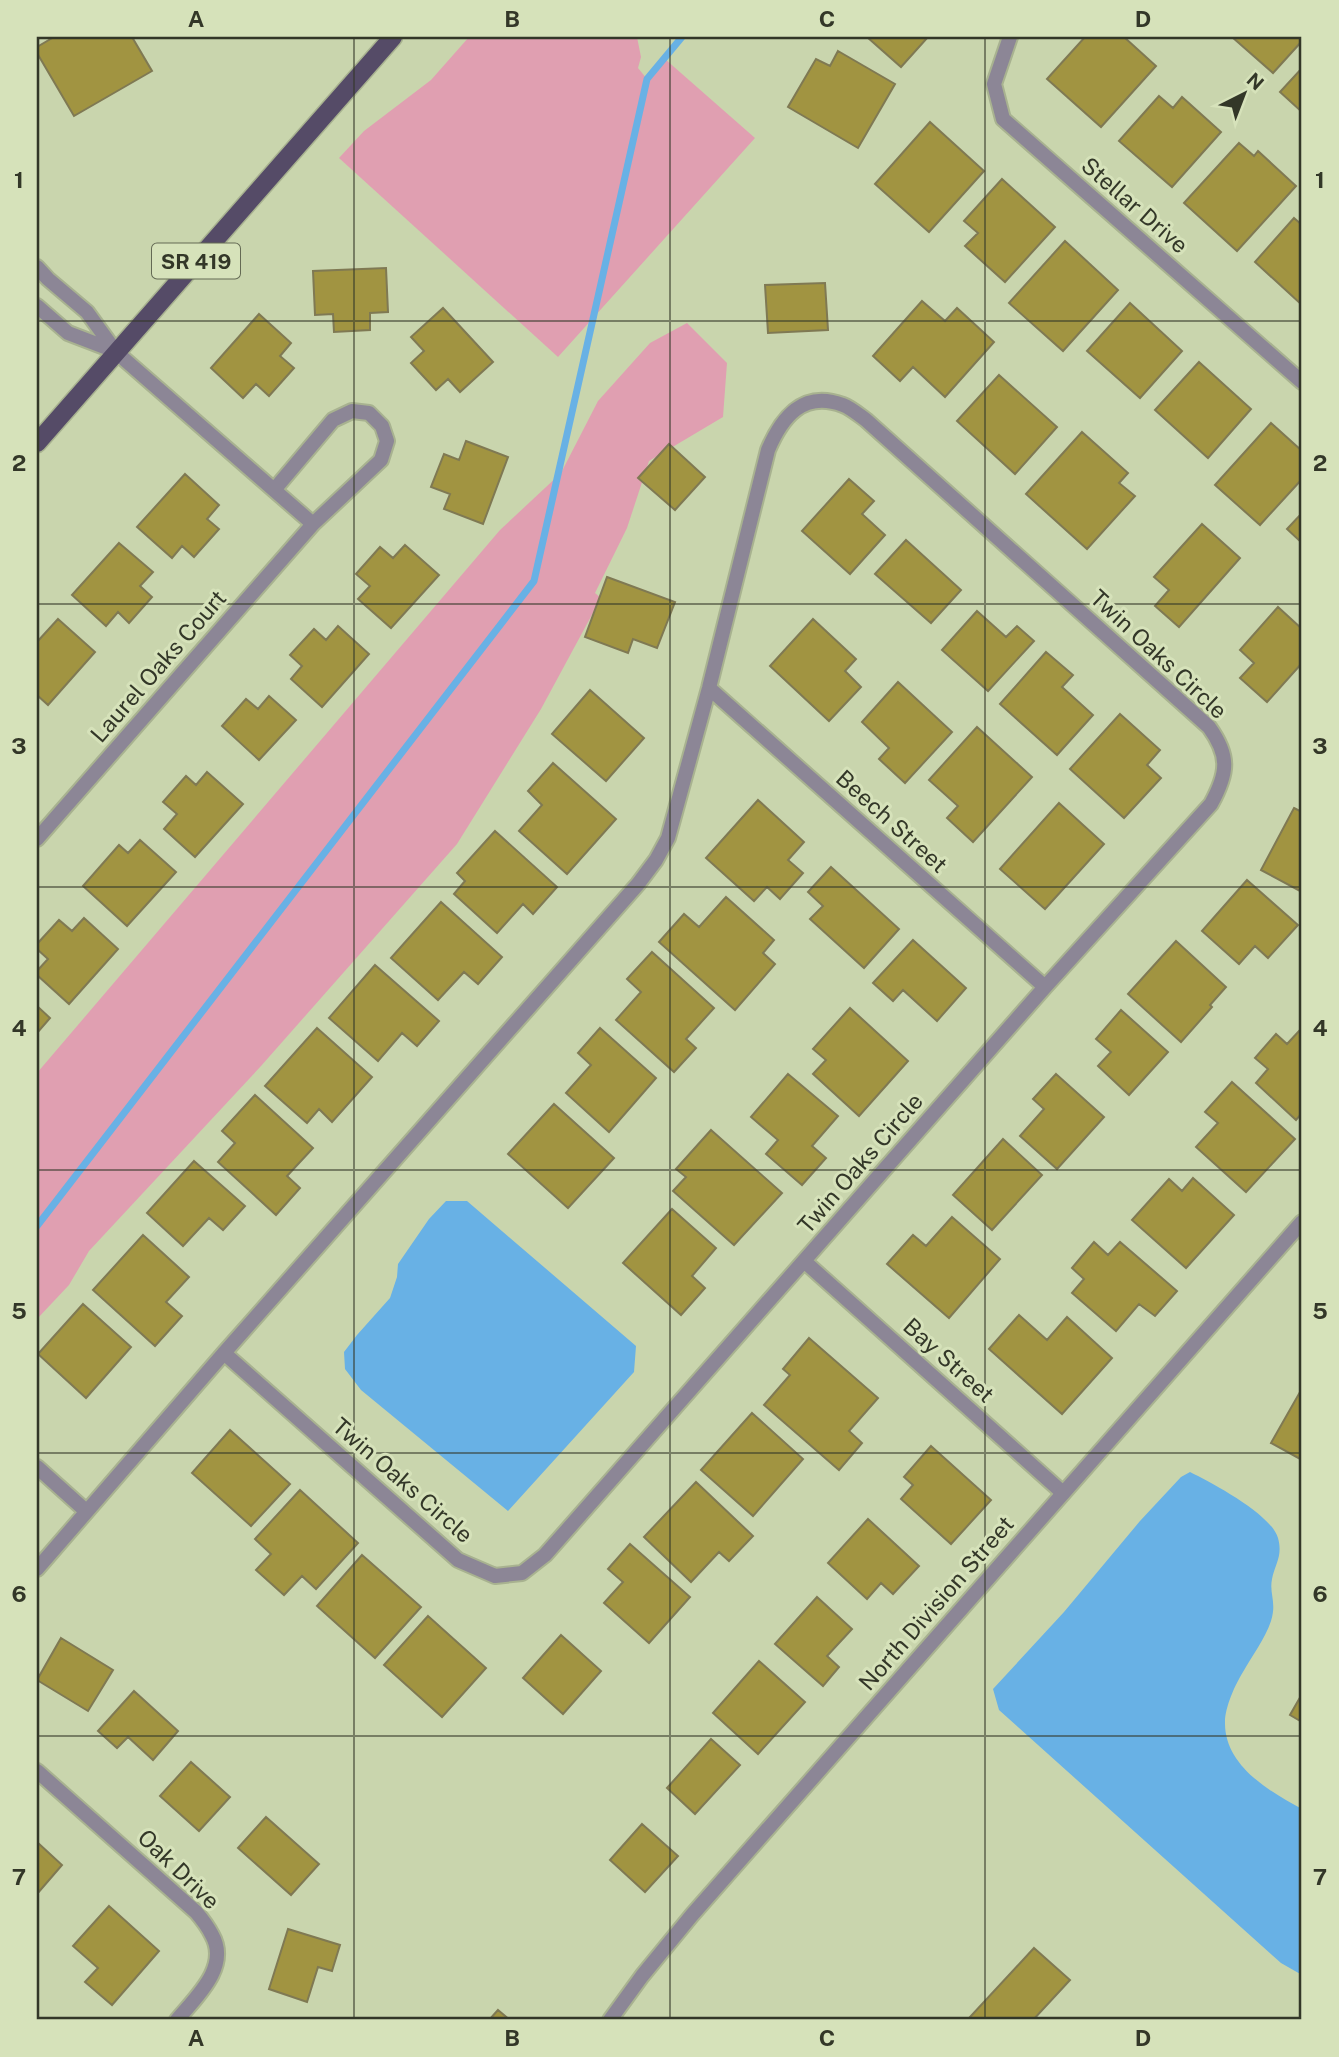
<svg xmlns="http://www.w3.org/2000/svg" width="1339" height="2057" font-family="'Public Sans',sans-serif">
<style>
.green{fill:#e09fb1}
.water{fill:#68b1e5}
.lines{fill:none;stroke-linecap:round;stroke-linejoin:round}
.stream{stroke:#68b1e5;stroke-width:7}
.building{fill:#a19441;stroke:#7f7953;stroke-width:2}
.minor-casing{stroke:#a8b290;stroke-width:18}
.tertiary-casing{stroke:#a8b290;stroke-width:18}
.primary-casing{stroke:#a8b290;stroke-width:21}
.minor{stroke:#8c8696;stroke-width:14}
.tertiary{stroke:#8c8696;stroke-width:14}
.primary{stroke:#554b67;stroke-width:18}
.grid{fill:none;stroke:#333728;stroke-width:2;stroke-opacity:0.55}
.labels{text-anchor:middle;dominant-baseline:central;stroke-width:6;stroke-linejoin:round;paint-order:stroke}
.shield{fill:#d6e2ba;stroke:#646a54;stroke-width:2}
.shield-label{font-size:21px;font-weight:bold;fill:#333728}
.street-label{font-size:23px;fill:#333728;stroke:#d6e2ba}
.neatline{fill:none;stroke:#333728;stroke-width:2.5}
.grid-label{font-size:23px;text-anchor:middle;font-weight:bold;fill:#333728}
</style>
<rect width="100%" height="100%" fill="#c9d5ad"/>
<path class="green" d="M469,37H637L641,57L638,68L647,79L665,59L755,138L558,357L339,158L364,131L431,80Z
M687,323L727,363L723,417L649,461L627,528L595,593L601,598L541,709L457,844L261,1066L89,1251L69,1285L37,1319V1073L500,530L561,473L598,401L650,343Z"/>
<path class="water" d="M446,1201H467L636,1346L634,1372L508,1511L361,1390L345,1369L344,1352L357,1335L390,1298L397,1277L398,1264L429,1219Z
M1190,1472C1212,1483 1271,1514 1278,1538C1283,1556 1275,1564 1272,1579C1269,1594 1277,1602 1271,1621C1265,1639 1252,1656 1243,1672C1235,1685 1225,1707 1225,1722C1224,1765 1270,1792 1302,1809V1975L1281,1963L999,1710L993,1689L1064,1612L1140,1521L1181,1477Z"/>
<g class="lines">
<path class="stream" d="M37,1226L534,581L647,79L682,37"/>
</g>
<path class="building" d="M54,37H132L152,71L74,116L37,53V47Z
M867,37H928L901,67Z
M1085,37H1124L1156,66L1101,127L1047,79Z
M1232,37H1302V41L1273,73Z
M838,51L895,84L858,148L788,107L816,59L830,66Z
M1302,68V112L1280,92Z
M1159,96L1173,108L1182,97L1221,132L1172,187L1119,141Z
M930,122L984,171L929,232L875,184Z
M1239,143L1254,156L1258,151L1296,186L1237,251L1184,203Z
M1002,179L1055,227L1005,282L965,246L978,233L964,221Z
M1294,218L1302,225V305L1255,262Z
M1065,241L1118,290L1063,351L1009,303Z
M386,268L388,312L370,313V330L334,332L333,314L315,315L313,271Z
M825,283L828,330L768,333L765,285Z
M922,301L945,321L957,308L994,342L945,397L913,367L900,381L873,356Z
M1130,303L1182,351L1140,398L1087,351Z
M443,308L493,362L460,392L448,379L436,390L411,363L424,351L411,337Z
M259,314L291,343L280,356L294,368L269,396L256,384L243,398L211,368Z
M1199,362L1251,409L1208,458L1155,410Z
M999,375L1057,427L1015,474L957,421Z
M1271,423L1302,451V479L1260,525L1215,485Z
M1082,432L1128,473L1119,483L1135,496L1087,549L1026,494Z
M466,441L508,457L483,524L444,509L450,494L431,487L444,454L459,460Z
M669,444L705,477L675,510L638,478Z
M185,474L219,505L207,519L219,529L194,557L182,546L172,558L137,527Z
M849,479L874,501L862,514L885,535L850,574L802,531Z
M1302,513V543L1287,529Z
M1202,524L1240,558L1179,627L1155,606L1169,590L1154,577Z
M906,540L961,590L931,623L875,574Z
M119,543L153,572L140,586L152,597L129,623L118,612L106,626L72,595Z
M405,545L439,575L391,628L358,599L370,586L356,574L380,547L393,558Z
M607,577L675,602L657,648L633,639L628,653L585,637Z
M1278,607L1302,629V663L1267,702L1240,678L1254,663L1240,650Z
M977,611L1006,637L1017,626L1034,641L988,691L942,650Z
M58,619L95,652L48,705L37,695V642Z
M813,619L856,659L845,671L861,687L829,721L770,666Z
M338,626L369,654L322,707L291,679L302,666L290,655L314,629L326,640Z
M1046,652L1073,675L1062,687L1093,715L1057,755L1000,704Z
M898,682L952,732L905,783L879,759L889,748L862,722Z
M590,690L644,738L606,781L552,734Z
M269,696L296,720L259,760L222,726L246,699L258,709Z
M1120,714L1160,750L1147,765L1161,778L1124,818L1070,769Z
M977,727L1032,777L973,842L947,818L958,806L929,780Z
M553,763L616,819L567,874L519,831L542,805L528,791Z
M207,772L243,804L195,857L164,829L177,814L163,802L186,776L196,785Z
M758,800L804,842L788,860L803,873L780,899L767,887L754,901L706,858Z
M1059,803L1104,844L1045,909L1000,869Z
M1294,808L1302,812V892L1261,870Z
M495,831L557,887L533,914L523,904L497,933L454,894L465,881L457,873Z
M140,840L176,872L127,926L83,886L119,845L128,853Z
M831,867L899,929L864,968L810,919L823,906L808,892Z
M1247,880L1298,925L1268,958L1255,946L1239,964L1202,931Z
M726,897L774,940L763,953L775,964L735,1010L659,942L684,914L699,927Z
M441,902L502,957L478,984L464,972L438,1000L391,958Z
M84,918L118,949L69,1004L37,975V971L48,959L37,949V944L59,920L72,931Z
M913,940L966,988L937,1021L903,990L893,1001L873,983Z
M1176,941L1226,987L1210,1005L1212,1007L1181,1042L1128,994Z
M652,952L714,1008L686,1039L696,1048L674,1072L616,1020L641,992L627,979Z
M375,965L439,1021L417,1046L402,1033L378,1061L329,1018Z
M37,1006L50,1018L37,1033Z
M850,1008L908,1061L859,1116L813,1074L826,1060L813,1049Z
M1121,1010L1168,1052L1129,1095L1098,1066L1111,1052L1096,1039Z
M317,1028L372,1077L332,1122L319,1109L307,1123L265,1086Z
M600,1028L656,1078L609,1132L566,1093L591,1065L578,1053Z
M1300,1030L1302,1032V1113L1296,1120L1256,1083L1268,1069L1255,1058L1276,1034L1287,1044Z
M788,1074L838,1116L812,1146L826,1158L802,1185L766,1154L778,1140L751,1117Z
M1056,1074L1104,1117L1057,1169L1020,1136L1044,1109L1033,1099Z
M1232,1082L1295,1139L1246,1192L1196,1147L1218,1123L1205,1112Z
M255,1095L313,1148L287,1176L300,1188L276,1215L218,1162L235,1143L222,1131Z
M554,1104L614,1158L568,1208L508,1154Z
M711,1130L782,1193L734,1245L673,1191L686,1177L676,1169Z
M1003,1139L1042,1175L992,1230L953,1195Z
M194,1161L245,1206L223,1230L209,1218L183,1246L147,1213Z
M1193,1178L1234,1215L1186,1268L1132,1220L1169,1179L1182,1191Z
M672,1209L716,1248L692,1276L705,1288L681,1315L623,1263Z
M952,1217L1000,1259L949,1318L887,1264L913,1235L926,1246Z
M143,1235L189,1277L166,1302L182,1316L155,1346L93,1290Z
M1094,1242L1108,1255L1120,1242L1177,1291L1155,1316L1139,1304L1116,1331L1072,1293L1084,1279L1072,1268Z
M83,1304L131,1347L86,1398L38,1354Z
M1019,1315L1047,1340L1067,1317L1112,1358L1062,1414L989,1349Z
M809,1338L878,1398L849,1431L862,1443L839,1470L764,1405L790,1375L783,1369Z
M1300,1392L1302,1393V1460L1271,1443Z
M752,1413L803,1459L753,1516L701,1470Z
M230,1430L290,1484L251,1526L192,1473Z
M931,1446L991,1500L951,1544L901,1499L913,1485L904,1477Z
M696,1482L753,1536L729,1561L719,1552L691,1582L644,1537Z
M300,1490L358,1543L316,1589L302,1576L284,1595L256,1570L271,1554L255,1539Z
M868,1519L919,1566L893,1594L881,1583L867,1599L828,1563Z
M630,1544L690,1597L649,1643L604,1603L623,1582L608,1569Z
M362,1555L421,1607L375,1658L317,1606Z
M817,1597L852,1629L827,1656L839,1667L823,1686L775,1644Z
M428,1616L486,1668L442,1717L384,1665Z
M561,1635L601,1671L563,1714L523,1678Z
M61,1638L113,1670L88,1711L37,1680Z
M759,1661L805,1702L758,1754L713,1713Z
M134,1691L178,1731L153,1760L128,1737L117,1748L98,1731Z
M1302,1694V1722L1290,1715Z
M711,1739L740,1765L695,1814L667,1788Z
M191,1762L230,1797L199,1831L160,1796Z
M266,1817L319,1864L291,1895L238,1848Z
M642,1824L678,1856L645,1892L610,1860Z
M37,1842L62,1865L37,1894Z
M109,1906L159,1951L112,2005L85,1982L98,1968L73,1946Z
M288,1929L340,1945L332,1971L318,1967L307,2002L269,1989Z
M1034,1948L1070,1980L1033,2020H973L970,2017Z
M498,2010L510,2020H489Z"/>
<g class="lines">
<defs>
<path id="minor" d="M1010,37L994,84L1003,119L1302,382
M37,267L48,279L87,312L116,352L313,524
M37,306L68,333L115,351
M709,688L1045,987
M37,839L313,524L381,460L387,441L382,426L369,413L352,411L333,420L274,490
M804,1261L1063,1493
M37,1467L86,1511
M37,1569L224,1353L638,884L656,860L668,838L709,688L768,450C782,417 803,390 843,405C851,408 859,415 866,420L1209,727C1230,756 1228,773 1211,804L1045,987L545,1555L522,1573L495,1576L458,1560L224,1353
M37,1771L196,1912C202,1919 208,1927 212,1935C230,1967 196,1997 177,2020"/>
<path id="tertiary" d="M610,2020L642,1976L692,1915L1302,1222"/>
<path id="primary" d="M37,443L393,37"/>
</defs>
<use href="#minor" class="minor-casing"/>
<use href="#tertiary" class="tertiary-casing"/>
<use href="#primary" class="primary-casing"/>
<use href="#minor" class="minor"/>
<use href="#tertiary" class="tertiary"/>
<use href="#primary" class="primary"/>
</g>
<path class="grid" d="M354,37V2020M670,37V2020M985,37V2020M37,321H1302M37,604H1302M37,887H1302M37,1170H1302M37,1453H1302M37,1736H1302"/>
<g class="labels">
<rect class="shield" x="152" y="243.5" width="88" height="35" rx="5"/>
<g class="shield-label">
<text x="196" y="261">SR 419</text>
</g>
<g class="street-label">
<text transform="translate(1135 205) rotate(41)">Stellar Drive</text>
<text transform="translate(1159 654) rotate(43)">Twin Oaks Circle</text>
<text transform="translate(158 666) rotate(-49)">Laurel Oaks Court</text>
<text transform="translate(892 821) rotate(42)">Beech Street</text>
<text transform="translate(860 1163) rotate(-49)">Twin Oaks Circle</text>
<text transform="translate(949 1360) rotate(42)">Bay Street</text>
<text transform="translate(403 1480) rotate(41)">Twin Oaks Circle</text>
<text transform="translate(936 1603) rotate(-49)">North Division Street</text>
<text transform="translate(179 1869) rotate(44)">Oak Drive</text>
</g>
</g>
<rect width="1339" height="2057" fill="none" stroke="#d6e2ba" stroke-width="77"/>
<g transform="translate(1244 94) rotate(42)" stroke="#d6e2ba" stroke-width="5" paint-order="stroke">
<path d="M0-5L12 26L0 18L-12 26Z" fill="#333728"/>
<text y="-10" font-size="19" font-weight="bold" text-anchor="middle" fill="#333728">N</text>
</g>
<rect x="38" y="38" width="1262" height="1980" class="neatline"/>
<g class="grid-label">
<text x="196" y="27">A</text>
<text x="512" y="27">B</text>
<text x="827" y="27">C</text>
<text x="1143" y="27">D</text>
<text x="19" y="188">1</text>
<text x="1320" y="188">1</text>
<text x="19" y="471">2</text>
<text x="1320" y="471">2</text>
<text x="19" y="754">3</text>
<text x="1320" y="754">3</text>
<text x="19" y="1036">4</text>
<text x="1320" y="1036">4</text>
<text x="19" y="1319">5</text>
<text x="1320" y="1319">5</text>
<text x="19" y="1602">6</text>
<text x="1320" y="1602">6</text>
<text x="19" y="1885">7</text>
<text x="1320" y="1885">7</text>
<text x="196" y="2046">A</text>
<text x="512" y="2046">B</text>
<text x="827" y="2046">C</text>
<text x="1143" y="2046">D</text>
</g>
</svg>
